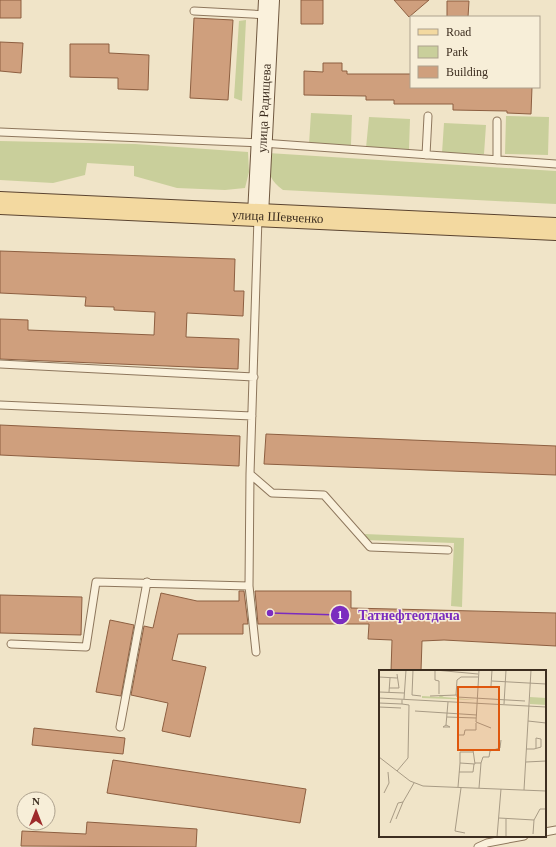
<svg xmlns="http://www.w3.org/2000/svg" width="556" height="847" font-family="Georgia,serif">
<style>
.green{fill:#c9cf9b}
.building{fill:#cf9f7d;stroke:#8d5f41}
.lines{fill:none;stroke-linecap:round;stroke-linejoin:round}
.lane-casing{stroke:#8d765c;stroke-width:9}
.secondary-casing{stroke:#6f573f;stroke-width:22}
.primary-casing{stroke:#5b4430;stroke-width:24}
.lane{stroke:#faf1dc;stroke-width:7}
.secondary{stroke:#faf1dc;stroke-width:20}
.primary{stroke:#f3d9a0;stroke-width:22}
.labels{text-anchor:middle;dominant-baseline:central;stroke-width:3;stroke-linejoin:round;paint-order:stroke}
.street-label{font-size:13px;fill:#3d2e20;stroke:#f7eed8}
.inset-road{fill:none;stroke:#a89b85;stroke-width:1}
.view{fill:#df570d;fill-opacity:0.15;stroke:#df570d;stroke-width:2}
.inset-edge{fill:none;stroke:#3d2e20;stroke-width:2}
.leader{fill:none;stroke:#7b2cbf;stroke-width:1.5}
.callout-dot{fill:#7b2cbf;stroke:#f7eed8;stroke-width:1.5}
.mark-label{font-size:12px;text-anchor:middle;font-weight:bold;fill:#fff}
.callout-label{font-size:14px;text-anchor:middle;font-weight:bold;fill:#7b2cbf;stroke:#f7eed8;stroke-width:3;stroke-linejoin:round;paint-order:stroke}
</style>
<rect width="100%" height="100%" fill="#f0e4c8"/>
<path class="green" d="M246,20L242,101L234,98L239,21Z
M311,113L352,115L351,145L309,144Z
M506,116L549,117L548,155L505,154Z
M369,117L410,119L409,149L366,148Z
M444,123L486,125L484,154L442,153Z
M0,141L135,144L248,152L249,172L245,188L225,190L177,188L134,176V166L87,163L85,175L53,183L0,180Z
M268,153L556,171V204L283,190C269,180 267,170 268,153Z
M364,534L464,538L462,607L451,606L454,543L364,540Z"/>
<path class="building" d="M0,0H21V18H0Z
M301,0H323V24H301Z
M394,0H429L409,17Z
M447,1H469L468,17H447Z
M194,18L233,20L228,100L190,98Z
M0,42L23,43L21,73L0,71Z
M70,44H109V53L149,55L148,90L118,89V78L70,77Z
M323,63H342V71H347V74H411V87H532L531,114L507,113V111L453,110V104H394V100H366V96L304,95V71L323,72Z
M0,251L235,259L234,291H244L243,316L187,313L186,337L239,339L238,369L0,359V319L28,320V330L154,335L155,312L114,310V307L85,306L86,297L0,293Z
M0,425L240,436L239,466L0,455Z
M266,434L556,446V475L264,464Z
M239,591H244L248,624H243V634H178L172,660L206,667L190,737L162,731L168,703L131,695L144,626L153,628L161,593L197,601H239Z
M255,591H351V608L556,613V646L444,640L422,641L421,671H391L392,640L368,639L369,624H258Z
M0,595L82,597L81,635L0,633Z
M110,620L134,625L121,696L96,692Z
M34,728L125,738L123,754L32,745Z
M113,760L306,789L300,823L107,793Z
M87,822L197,829L196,847L21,846L22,831L86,834Z"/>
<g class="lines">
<defs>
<path id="lane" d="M194,11L268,15
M497,121V160
M0,132L262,143L556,164
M426,155L428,116
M258,217L250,474L272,493L324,495L370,547L448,550
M0,364L254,377
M0,405L252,416
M249,586L256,652
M11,644L86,647L96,582L249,586L250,474
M120,727L147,582
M545,832L556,830
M478,847L487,843L524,836"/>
<g id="secondary">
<path id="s1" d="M258,215L269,0"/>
</g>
<g id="primary">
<path id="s2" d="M0,203L556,229"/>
</g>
</defs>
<use href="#lane" class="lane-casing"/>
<use href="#secondary" class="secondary-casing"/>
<use href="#primary" class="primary-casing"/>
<use href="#lane" class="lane"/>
<use href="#secondary" class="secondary"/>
<use href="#primary" class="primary"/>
</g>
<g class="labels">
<g class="street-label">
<text stroke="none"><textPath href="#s1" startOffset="107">улица Радищева</textPath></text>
<text stroke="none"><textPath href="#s2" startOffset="278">улица Шевченко</textPath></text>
</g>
</g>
<g transform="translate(379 670)">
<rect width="167" height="167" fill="#f0e4c8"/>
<path d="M61,25L65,27L97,30L43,28V26L60,27ZM151,27L167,28V35L151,34Z" fill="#c9cf9b"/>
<path class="inset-road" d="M34,0L33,25L42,26M56,0L99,4M100,0L97,52L112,58M56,1V10L60,11V24M0,7L18,8M113,11L167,14M112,16L113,0M10,18H20L18,4M0,22L25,23M10,22L11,8M77,25L78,10L82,7H99M51,26L78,25V27L146,31M0,28L167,37M25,29L27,0M0,33L23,34M125,34L127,0M0,37L22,38M36,41L98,45M68,47L97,48M149,51L167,53M67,55L71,57H64L67,55L69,32M80,65H85L86,60H97V53M147,79H155L162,77V69L157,68V78M0,87L31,111L44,116L167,121M147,92L167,91M81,93V82H94M96,93H102L100,118M102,93L104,87H110L111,81L121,78L122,70M18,101L29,88L30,35L23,34V30M80,102H94L95,94M79,117L81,93L96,94L94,80M82,118L76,161L86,163M145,120L152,0M5,123L10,113L9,102M120,148L155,150M17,149L24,132M11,153L19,133L24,132L35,113M154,164L155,150L161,139H167M118,167L122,119M127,167V149"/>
<path class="view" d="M79,17H120V80H79Z"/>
<rect width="167" height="167" class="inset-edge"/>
</g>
<path class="leader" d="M270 613L340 615"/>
<g class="callout-dot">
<circle cx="270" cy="613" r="4"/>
<circle cx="340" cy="615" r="10"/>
</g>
<g class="mark-label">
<text x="340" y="619">1</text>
</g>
<g class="callout-label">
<text x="409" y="620">Татнефтеотдача</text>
</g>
<rect x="410" y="16" width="130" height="72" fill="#f7eed8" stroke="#ada18e"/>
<rect x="418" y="29" width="20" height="6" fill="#f3d9a0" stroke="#ada18e"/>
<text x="446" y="36" font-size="12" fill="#3d2e20">Road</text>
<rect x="418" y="46" width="20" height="12" fill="#c9cf9b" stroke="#ada18e"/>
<text x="446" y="56" font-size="12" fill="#3d2e20">Park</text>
<rect x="418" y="66" width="20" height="12" fill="#cf9f7d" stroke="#ada18e"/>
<text x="446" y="76" font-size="12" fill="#3d2e20">Building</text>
<g transform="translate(36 811)"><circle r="19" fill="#f7eed8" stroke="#ada18e"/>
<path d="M0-3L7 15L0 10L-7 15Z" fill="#9e2a2b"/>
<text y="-6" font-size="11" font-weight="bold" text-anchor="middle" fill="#3d2e20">N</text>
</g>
</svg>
